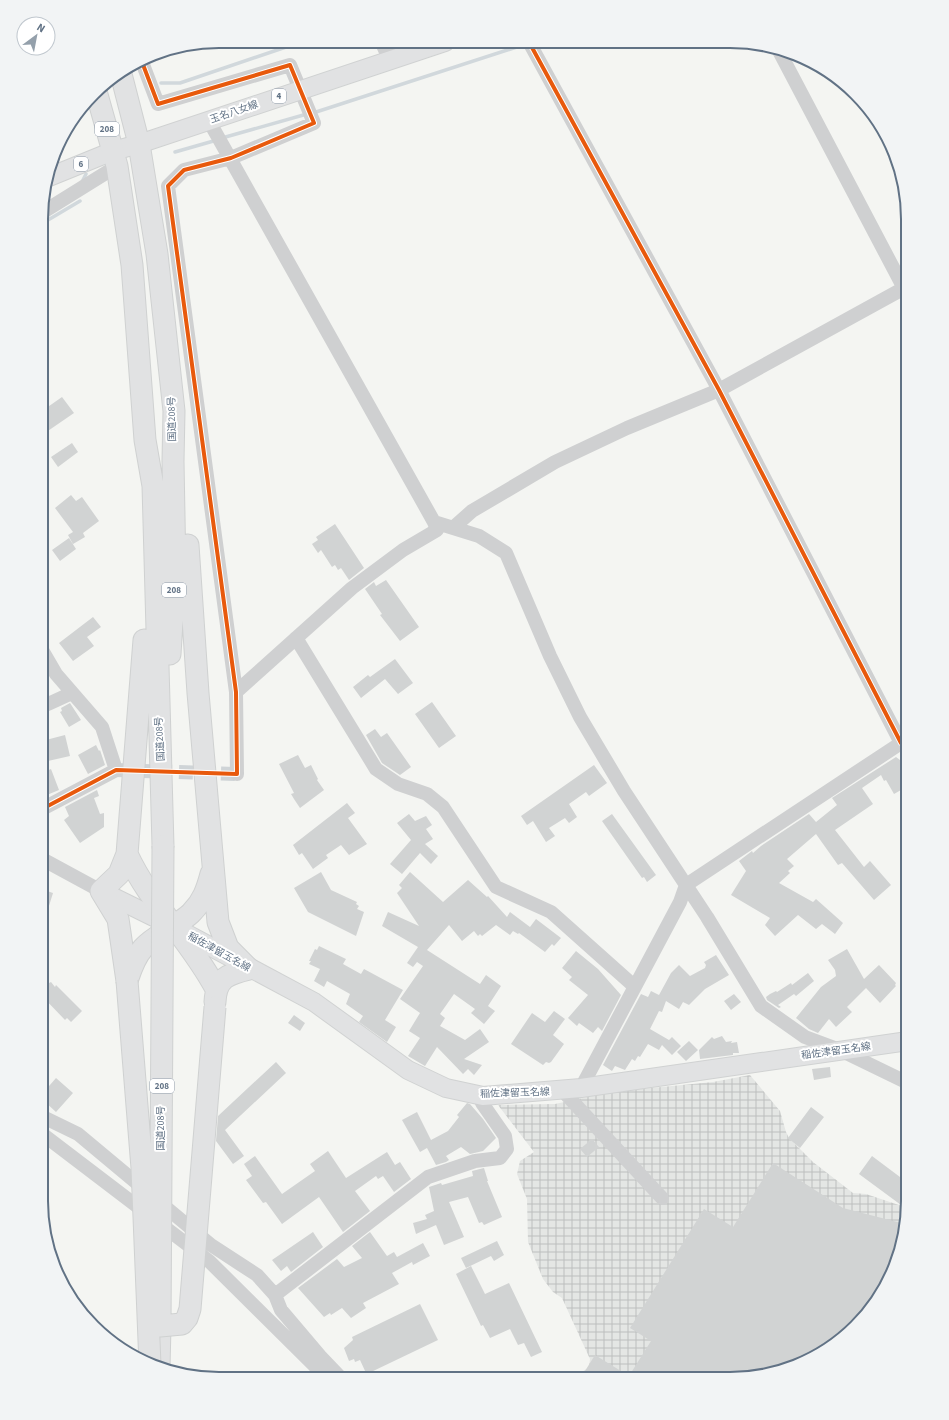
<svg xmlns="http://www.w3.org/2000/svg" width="949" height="1420" font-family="'Source Sans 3','Noto Sans JP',sans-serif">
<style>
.industrial{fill:url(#industrial-grid)}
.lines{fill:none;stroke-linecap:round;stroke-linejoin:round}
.stream{stroke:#d1d8dc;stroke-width:3.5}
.building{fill:#d1d3d3}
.minor-tunnel{stroke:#cfd4d7;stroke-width:14;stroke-dasharray:14 7;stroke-linecap:butt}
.major-casing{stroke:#d0d2d2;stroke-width:20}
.highway-casing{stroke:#cfd1d1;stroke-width:23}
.minor{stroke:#cfd0d1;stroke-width:14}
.major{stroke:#e1e2e3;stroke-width:18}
.highway{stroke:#e1e2e3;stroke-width:21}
.highway-bridge-casing{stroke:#cfd1d1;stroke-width:23;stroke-linecap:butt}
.highway-bridge{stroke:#e1e2e3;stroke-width:21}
.cycleway-casing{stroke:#fff;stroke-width:6}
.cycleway{stroke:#e8590c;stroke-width:4}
.labels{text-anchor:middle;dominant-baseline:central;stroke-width:4;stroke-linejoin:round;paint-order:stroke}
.shield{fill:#fff;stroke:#909caa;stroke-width:1}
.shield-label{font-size:9px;font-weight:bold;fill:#617285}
.street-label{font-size:10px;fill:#617285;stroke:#fff}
.rim{fill:none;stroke:#617285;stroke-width:2}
</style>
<defs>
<pattern id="industrial-grid" width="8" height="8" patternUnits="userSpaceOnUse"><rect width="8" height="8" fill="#e4e6e4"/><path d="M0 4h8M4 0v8" fill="none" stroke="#bcbfbe"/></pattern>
</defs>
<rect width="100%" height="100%" fill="#f4f5f2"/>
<path class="industrial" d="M750,1075L780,1111L786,1132L789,1138L813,1162L853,1193L866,1194L908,1208L898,1259L878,1300L847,1335L799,1365L731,1379H572L589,1367L590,1359L562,1298L553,1292L543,1279L528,1242L527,1199L517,1174L520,1161L534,1152L498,1105L555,1104L610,1092L713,1082Z"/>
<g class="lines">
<path class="stream" d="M161,83H180L289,46L312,44L318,41
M313,113L526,44
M222,138L307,114
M175,152L217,140
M82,182L86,174
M43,223L80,201"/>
</g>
<path class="building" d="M62,397L74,413L42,435V411Z
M72,443L78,452L58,467L51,457Z
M71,495L76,501L82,497L99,521L83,533L85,537L73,544L68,535L73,532L55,508Z
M335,524L364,568L349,580L341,568L338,570L335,565L332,567L321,550L318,553L312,544L318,540L316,537Z
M69,538L76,549L60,561L52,550Z
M386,580L419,627L400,641L380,615L382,614L365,589L374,582L376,586Z
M93,617L101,627L87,637L94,646L73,661L59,643Z
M395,659L413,683L398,694L385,679L361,698L353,687L368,675L370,677Z
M432,702L456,736L439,748L415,714Z
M70,703L81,720L69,727L60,712L62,711L61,708Z
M375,729L381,737L387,733L411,767L400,775L382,763L366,735Z
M65,735L70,756L48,761L46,751L42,752V741Z
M96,745L99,751L100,750L105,765L88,774L78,755Z
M298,755L305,768L311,765L318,779L317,780L324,790L300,808L294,799L291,794L294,793L279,764Z
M896,757L908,766V786L894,794L886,780L884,781L881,775L862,788L873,804L835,830L864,867L870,861L891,885L874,900L842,863L838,865L816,834L787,859L794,866L788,871L790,873L779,883L813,902L816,899L843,923L835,934L822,924L816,929L798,915L775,936L765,925L770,918L731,895L746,871L739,861L752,851L753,853L761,846L809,814L816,822L837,805L832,798Z
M594,765L607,783L589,796L586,792L569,804L577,817L569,823L565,818L549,828L555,836L546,842L533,821L527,825L521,816Z
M51,769L59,790L42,797V773Z
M97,790L99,796L94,798L100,814L104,813V827L80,843L64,820L69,816L65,807Z
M347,803L355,813L348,818L367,844L349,855L341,845L326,855L328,858L313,869L302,853L299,855L293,845Z
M409,814L415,821L426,816L432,825L426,829L433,839L425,844L438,856L431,864L420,853L402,874L390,864L411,840L397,823Z
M612,814L656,875L647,882L644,877L642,878L602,821Z
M321,872L331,890L357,902L356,904L359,906L357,909L364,912L356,936L308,912L294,888Z
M410,872L443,902L468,880L487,897L488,896L507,917L510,912L530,927L536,919L561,938L554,946L552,944L545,952L519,933L518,934L513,931L510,935L496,925L482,936L480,934L478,936L474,931L462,941L449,925L427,950L480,984L486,975L501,986L488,1006L495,1011L484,1024L471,1013L475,1009L454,994L440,1014L445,1018L440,1026L465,1040L480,1029L489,1042L464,1059L482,1065L474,1075L468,1069L463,1074L437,1047L425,1066L408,1056L420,1038L409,1031L420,1013L400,999L423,966L417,962L413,967L407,963L418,947L382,926L388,912L419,926L397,893L402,888L399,885Z
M41,889L53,893L44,922L41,921Z
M319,946L346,959L343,964L361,974L364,969L403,990L385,1020L396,1027L387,1042L359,1022L363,1016L346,1004L350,994L327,981L324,987L314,981L320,969L309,964L311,961H309L315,949L317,950Z
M847,949L864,979L879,965L896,983L895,985L896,986L880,1003L866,988L847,1007L852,1012L836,1027L829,1019L818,1033L809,1029L796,1018L821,987L836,976L835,970L828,960Z
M576,951L598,969L621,995L602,1031L598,1027L593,1033L579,1023L577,1026L568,1018L588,995L569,980L572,977L562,968Z
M716,955L729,975L705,989L689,1005L683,1002L679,1009L666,1001L662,1012L659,1011L650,1029L669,1040L672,1037L681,1046L672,1055L662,1045L659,1050L648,1044L640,1057L638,1056L635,1061L632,1059L625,1070L615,1066L612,1071L603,1065L641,994L648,997L651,991L659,995L671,973L679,965L690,976L705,968L706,965L704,962Z
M808,973L814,981L796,996L794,994L778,1005L781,1007L779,1008L767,1000L766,997L770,994L776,991L777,992L791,983L792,985Z
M41,974L49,983L51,982L55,987L56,985L82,1011L71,1022L67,1018L65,1020L41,995Z
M734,994L741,1002L731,1010L724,1001Z
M554,1011L565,1019L553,1035L564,1044L551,1062L549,1063L546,1062L543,1065L511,1044L532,1013L545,1022Z
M294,1015L305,1023L300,1031L288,1023Z
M722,1036L726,1042L732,1041L731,1043L737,1042L739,1053H733V1055L700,1059L699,1050L712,1037L714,1039Z
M689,1041L698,1050L686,1061L677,1052Z
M276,1062L286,1073L225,1130L244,1156L233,1164L216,1141L218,1116Z
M830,1067L831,1077L814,1080L812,1069Z
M56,1078L73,1093L56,1112L44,1101L48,1097L43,1093Z
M467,1103L470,1104L483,1119L496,1138L483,1151L470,1154L461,1147L446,1156L449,1160L446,1162L436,1165L427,1148L420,1152L402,1120L417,1112L431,1140L448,1131L459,1117L457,1115Z
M811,1107L824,1117L800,1148L788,1138Z
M592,1139L599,1147L587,1157L580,1149Z
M328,1151L346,1178L387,1152L395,1165L400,1162L411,1179L394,1192L383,1176L378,1179L376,1176L355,1191L370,1211L343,1232L319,1197L282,1224L266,1202L263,1203L246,1180L252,1176L244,1164L255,1156L282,1194L315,1171L310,1164Z
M872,1156L908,1183V1196L901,1205L859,1174Z
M773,1163L843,1208L905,1224L898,1259L878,1300L847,1335L799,1365L731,1379H580L595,1355L629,1376L651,1341L630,1328L704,1209L733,1227Z
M484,1168L488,1181H487L502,1217L484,1225L482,1222L479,1223L468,1197L449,1202L464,1237L444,1245L436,1225L416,1234L413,1223L427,1219L425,1215L434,1211L429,1187L441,1183L442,1185L473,1176L472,1171Z
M313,1232L323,1247L291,1272L287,1266L281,1271L272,1260Z
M370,1232L387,1256L394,1252L397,1257L423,1243L430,1256L413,1265L412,1262L392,1273L399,1284L363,1303L366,1308L351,1318L342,1308L331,1315L330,1313L324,1317L298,1288L337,1259L344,1267L362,1258L352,1246Z
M497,1241L504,1255L494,1261L491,1256L466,1268L461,1258Z
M471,1266L485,1294L509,1283L542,1352L531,1357L524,1343L518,1345L510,1329L490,1338L483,1325L481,1326L456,1274Z
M420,1304L438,1340L369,1373L368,1371L366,1373L360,1360L355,1362L354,1359L349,1361L344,1348L353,1340L352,1337Z"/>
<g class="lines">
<path class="minor-tunnel" d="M116,770L237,774"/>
<defs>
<path id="major" d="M49,177L113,151L139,144L445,42
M101,891L172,926L314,1002L408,1070L446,1088L483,1096L581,1088L908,1041"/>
<path id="highway" d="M121,74L139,144L157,254L174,411L173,461L175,572L170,654
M96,91L117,166L132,265L145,440L153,486L163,846
M188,545L198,693L218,922L228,948L249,969
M127,854C150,904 191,941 216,989
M128,978C139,945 147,943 175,925C180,921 188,917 192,912C203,901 207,889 211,874
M127,981L118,919L101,891L119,874L127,854L144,640
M215,1002C216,978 228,974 249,969
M159,1368L160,1326"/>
</defs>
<use href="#major" class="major-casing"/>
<use href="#highway" class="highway-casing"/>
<path class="minor" d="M381,41L390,61
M529,42L719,390L901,743L908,747
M778,49L908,296
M142,62L158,104L290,65L314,123L231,158L184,170L168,186L236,692L237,774
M209,121L434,522L437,530L403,550L352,588L236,692
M43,212L117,166
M434,522L479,536L506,553L550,656L580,717L624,791L707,917L761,1006L805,1037L840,1050L908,1083
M454,527L472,511L555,462L627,428L719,390L908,286
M296,638L376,769L398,784L427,794L443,807L496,887L551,912L634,986
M42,705L48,704L72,693
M42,809L116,770L102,727L56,674L42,650
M42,859L101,891
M581,1088L680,902L686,885L901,743L908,740
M562,1090L662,1198
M41,1116L78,1134L211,1245L257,1275L275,1295L281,1310L320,1356L341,1378
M41,1133L209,1261L327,1378
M275,1295L428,1177L475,1161L500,1158L507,1149L505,1136L482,1103L483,1096"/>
<use href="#major" class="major"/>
<use href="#highway" class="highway"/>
<defs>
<path id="highway-bridge" d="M163,846L160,1326L182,1324L187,1318L190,1309L215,1007
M127,981L142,1168L150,1365"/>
</defs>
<use href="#highway-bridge" class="highway-bridge-casing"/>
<use href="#highway-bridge" class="highway-bridge"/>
<defs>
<path id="cycleway" d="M529,42L719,390L901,743L908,747
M42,809L116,770L237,774L236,692L168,186L184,170L231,158L314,123L290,65L158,104L142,62"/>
</defs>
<use href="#cycleway" class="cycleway-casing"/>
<use href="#cycleway" class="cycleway"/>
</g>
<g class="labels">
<g class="shield">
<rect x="272" y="89" width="14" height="14" rx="3"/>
<rect x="95" y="122" width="24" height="14" rx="3"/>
<rect x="74" y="157" width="14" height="14" rx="3"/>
<rect x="162" y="583" width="24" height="14" rx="3"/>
<rect x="150" y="1079" width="24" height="14" rx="3"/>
</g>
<g class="shield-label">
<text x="279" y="96">4</text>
<text x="107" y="129">208</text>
<text x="81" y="164">6</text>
<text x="174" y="590">208</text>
<text x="162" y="1086">208</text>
</g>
<g class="street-label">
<text transform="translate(234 112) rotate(-19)">玉名八女線</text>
<text transform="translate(172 419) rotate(-91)">国道208号</text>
<text transform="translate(160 739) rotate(-93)">国道208号</text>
<text transform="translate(219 952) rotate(29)">稲佐津留玉名線</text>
<text transform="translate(836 1051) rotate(-8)">稲佐津留玉名線</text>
<text transform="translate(515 1093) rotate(-2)">稲佐津留玉名線</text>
<text transform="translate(161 1128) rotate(-90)">国道208号</text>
</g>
</g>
<path d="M0 0H949V1420H0ZM219 48H730A171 171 0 0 1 901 219V1201A171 171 0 0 1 730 1372H219A171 171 0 0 1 48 1201V219A171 171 0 0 1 219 48Z" fill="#f2f4f5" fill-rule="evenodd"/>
<path class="rim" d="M219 48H730A171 171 0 0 1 901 219V1201A171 171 0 0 1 730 1372H219A171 171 0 0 1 48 1201V219A171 171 0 0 1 219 48Z"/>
<g transform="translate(36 36) rotate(32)"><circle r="19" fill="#ffffff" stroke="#c0c7ce"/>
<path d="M0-3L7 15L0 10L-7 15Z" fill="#94a0ab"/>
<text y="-6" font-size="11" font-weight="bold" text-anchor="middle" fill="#617285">N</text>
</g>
</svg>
